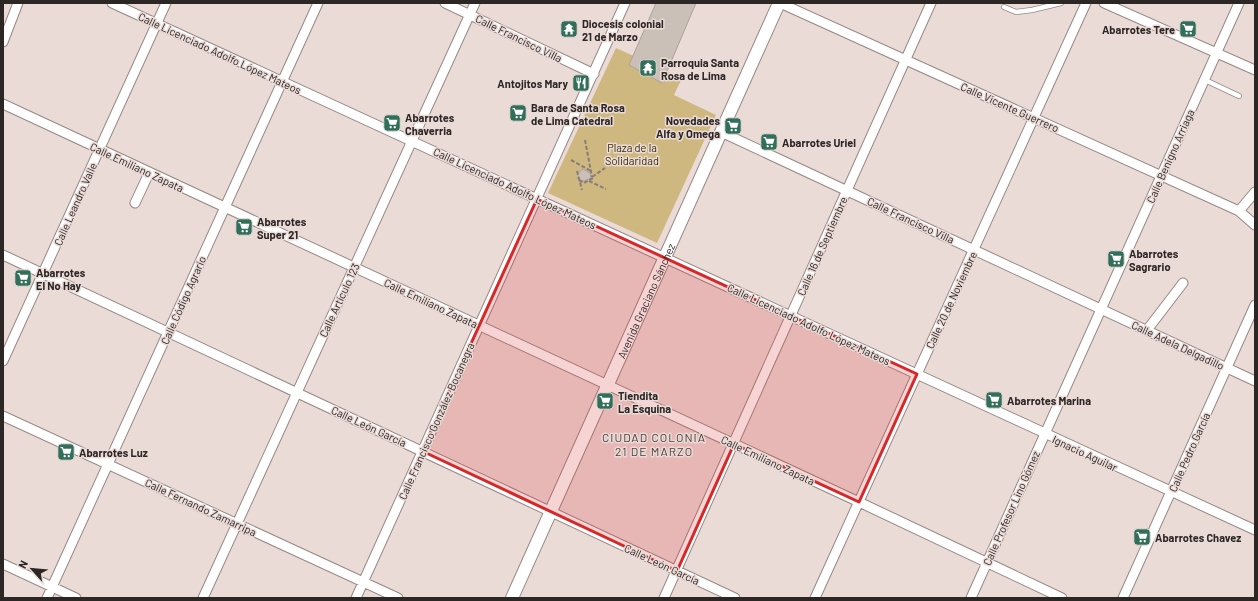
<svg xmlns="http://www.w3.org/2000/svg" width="1258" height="601" font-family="Barlow,sans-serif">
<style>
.green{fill:#cfb87f}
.building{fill:#cbc0b7;stroke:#aca198}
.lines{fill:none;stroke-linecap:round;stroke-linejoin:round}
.service-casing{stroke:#978885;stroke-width:6}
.minor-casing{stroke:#978885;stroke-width:11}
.tertiary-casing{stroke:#978885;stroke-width:14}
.path{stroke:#877c7a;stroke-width:2;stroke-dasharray:4 2;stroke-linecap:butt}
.service{stroke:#fff;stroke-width:4.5}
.minor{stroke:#fff;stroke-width:9}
.tertiary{stroke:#fff;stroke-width:12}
.marked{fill:#d62828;fill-opacity:0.2;stroke:#d62828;stroke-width:3;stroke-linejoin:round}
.labels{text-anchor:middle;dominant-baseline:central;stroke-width:3;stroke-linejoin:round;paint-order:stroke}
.poi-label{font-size:11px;font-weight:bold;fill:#2c2625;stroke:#eadbd7;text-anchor:start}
.street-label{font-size:11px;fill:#2c2625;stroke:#eadbd7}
.park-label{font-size:11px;fill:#362801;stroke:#eadbd7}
.neighbourhood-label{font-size:12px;letter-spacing:1px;fill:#4c3f3c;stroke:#eadbd7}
</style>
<rect width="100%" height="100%" fill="#eadbd7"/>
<path class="green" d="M616,48L682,78L674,95L716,115L657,243L548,193Z"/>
<path class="building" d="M656,3H696L662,83L629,65Z
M583,169L590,173L591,178L584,181L578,179V173Z"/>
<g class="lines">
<defs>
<path id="service" d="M1004,7L1016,12L1032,10L1061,3
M1205,80L1239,96"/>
<path id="minor" d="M112,3L1255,530
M445,3L594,74
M780,3L1239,211L1255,225
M1104,3L1255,70
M3,42L18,3
M3,104L859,502L1062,598
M721,132L1255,381
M135,203L149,173
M1239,211L1255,192
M3,255L735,598
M1147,330L1183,283
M3,361L166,3
M3,416L398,598
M3,564L76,598
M47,598L318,3
M203,598L475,3
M356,598L625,3
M664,598L931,3
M815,598L1086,3
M971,598L1239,3
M1123,598L1255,305"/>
<g id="tertiary">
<path id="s1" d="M512,598L779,3"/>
</g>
</defs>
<use href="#service" class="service-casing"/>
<use href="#minor" class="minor-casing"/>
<use href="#tertiary" class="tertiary-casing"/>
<path class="path" d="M585,140L592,177
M571,160L591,171
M577,171L582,190
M579,180L584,183L593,178L592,177L605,168
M589,181L606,189"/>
<use href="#service" class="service"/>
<use href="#minor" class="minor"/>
<use href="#tertiary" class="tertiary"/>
</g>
<path class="marked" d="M537,199L917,374L859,502L734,444L677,571L422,451Z"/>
<defs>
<symbol id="temple-square" viewBox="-11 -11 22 22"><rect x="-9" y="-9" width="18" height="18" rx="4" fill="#326f5a" stroke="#eadbd7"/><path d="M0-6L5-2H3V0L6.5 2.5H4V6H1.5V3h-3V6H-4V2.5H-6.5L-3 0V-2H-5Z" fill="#fff"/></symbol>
<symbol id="supermarket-square" viewBox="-11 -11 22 22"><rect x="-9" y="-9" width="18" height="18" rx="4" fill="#326f5a" stroke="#eadbd7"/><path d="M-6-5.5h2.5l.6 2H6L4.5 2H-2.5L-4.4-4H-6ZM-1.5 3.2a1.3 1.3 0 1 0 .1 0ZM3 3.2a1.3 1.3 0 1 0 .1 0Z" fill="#fff"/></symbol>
<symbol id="restaurant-square" viewBox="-11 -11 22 22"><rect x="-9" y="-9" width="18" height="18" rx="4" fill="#326f5a" stroke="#eadbd7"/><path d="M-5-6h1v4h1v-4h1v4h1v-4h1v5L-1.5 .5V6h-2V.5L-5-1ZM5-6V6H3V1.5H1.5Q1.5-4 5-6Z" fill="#fff"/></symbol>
</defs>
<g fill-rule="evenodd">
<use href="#temple-square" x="559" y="19" width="20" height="20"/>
<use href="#supermarket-square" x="1178" y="19" width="20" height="20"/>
<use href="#temple-square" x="638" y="58" width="20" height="20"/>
<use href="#restaurant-square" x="571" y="73" width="20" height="20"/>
<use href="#supermarket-square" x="508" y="103" width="20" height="20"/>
<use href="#supermarket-square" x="382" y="113" width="20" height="20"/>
<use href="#supermarket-square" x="723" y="116" width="20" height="20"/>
<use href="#supermarket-square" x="759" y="132" width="20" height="20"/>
<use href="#supermarket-square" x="234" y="217" width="20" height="20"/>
<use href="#supermarket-square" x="1106" y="249" width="20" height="20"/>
<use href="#supermarket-square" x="13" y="268" width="20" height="20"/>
<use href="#supermarket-square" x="984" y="390" width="20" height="20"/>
<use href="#supermarket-square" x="595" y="391" width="20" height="20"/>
<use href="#supermarket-square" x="56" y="442" width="20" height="20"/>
<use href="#supermarket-square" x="1132" y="527" width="20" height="20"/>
</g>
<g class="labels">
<g class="poi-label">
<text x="582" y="23">Diocesis colonial<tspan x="582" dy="13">21 de Marzo</tspan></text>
<text x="1175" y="29" text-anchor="end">Abarrotes Tere</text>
<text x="661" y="62">Parroquia Santa<tspan x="661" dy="13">Rosa de Lima</tspan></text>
<text x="568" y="83" text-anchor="end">Antojitos Mary</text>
<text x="531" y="107">Bara de Santa Rosa<tspan x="531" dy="13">de Lima Catedral</tspan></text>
<text x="405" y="117">Abarrotes<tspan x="405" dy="13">Chaverria</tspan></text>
<text x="720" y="120" text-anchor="end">Novedades<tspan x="720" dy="13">Alfa y Omega</tspan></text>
<text x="782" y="142">Abarrotes Uriel</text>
<text x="257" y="221">Abarrotes<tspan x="257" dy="13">Super 21</tspan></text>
<text x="1129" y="253">Abarrotes<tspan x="1129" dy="13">Sagrario</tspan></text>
<text x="36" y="272">Abarrotes<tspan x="36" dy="13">El No Hay</tspan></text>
<text x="618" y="395">Tiendita<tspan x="618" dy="13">La Esquina</tspan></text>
<text x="1007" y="400">Abarrotes Marina</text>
<text x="79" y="452">Abarrotes Luz</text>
<text x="1155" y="537">Abarrotes Chavez</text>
</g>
<g class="street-label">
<text transform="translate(519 38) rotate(26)">Calle Francisco Villa</text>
<text transform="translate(220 53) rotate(25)">Calle Licenciado Adolfo López Mateos</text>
<text transform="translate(1010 107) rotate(24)">Calle Vicente Guerrero</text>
<text transform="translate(1170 156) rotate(-66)">Calle Benigno Arriaga</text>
<text transform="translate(137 167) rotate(25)">Calle Emiliano Zapata</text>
<text transform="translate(515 188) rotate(25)">Calle Licenciado Adolfo López Mateos</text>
<text transform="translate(75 204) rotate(-66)">Calle Leandro Valle</text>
<text transform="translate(911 220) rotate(25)">Calle Francisco Villa</text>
<text transform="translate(822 246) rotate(-66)">Calle 16 de Septiembre</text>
<text transform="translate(183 300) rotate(-66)">Calle Código Agrario</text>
<text transform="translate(339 300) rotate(-65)">Calle Artículo 123</text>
<text transform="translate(951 300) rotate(-65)">Calle 20 de Noviembre</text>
<text stroke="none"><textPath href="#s1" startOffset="326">Avenida Graciano Sánchez</textPath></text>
<text transform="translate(431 303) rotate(25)">Calle Emiliano Zapata</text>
<text transform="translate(809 324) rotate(25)">Calle Licenciado Adolfo López Mateos</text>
<text transform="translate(1178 345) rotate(25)">Calle Adela Delgadillo</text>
<text transform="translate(436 421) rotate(-66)">Calle Francisco González Bocanegra</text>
<text transform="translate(369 426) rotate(25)">Calle León García</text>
<text transform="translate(1189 452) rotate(-66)">Calle Pedro García</text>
<text transform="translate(1085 453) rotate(25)">Ignacio Aguilar</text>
<text transform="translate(768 460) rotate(25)">Calle Emiliano Zapata</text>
<text transform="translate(201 507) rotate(25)">Calle Fernando Zamarripa</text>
<text transform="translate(1011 508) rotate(-66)">Calle Profesor Lino Gómez</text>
<text transform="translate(662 564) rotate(25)">Calle León García</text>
</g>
<g class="park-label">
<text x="632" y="147">Plaza de la<tspan x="632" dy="13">Solidaridad</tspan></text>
</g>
<g class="neighbourhood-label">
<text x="654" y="437">CIUDAD COLONIA<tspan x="654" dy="14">21 DE MARZO</tspan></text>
</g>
</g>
<rect width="1258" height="601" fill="none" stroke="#2c2625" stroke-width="8"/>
<g transform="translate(32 569) rotate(297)" stroke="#eadbd7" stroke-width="3" paint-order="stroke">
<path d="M0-3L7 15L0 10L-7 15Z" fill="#2c2625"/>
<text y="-6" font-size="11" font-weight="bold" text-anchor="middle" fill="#2c2625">N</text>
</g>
</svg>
